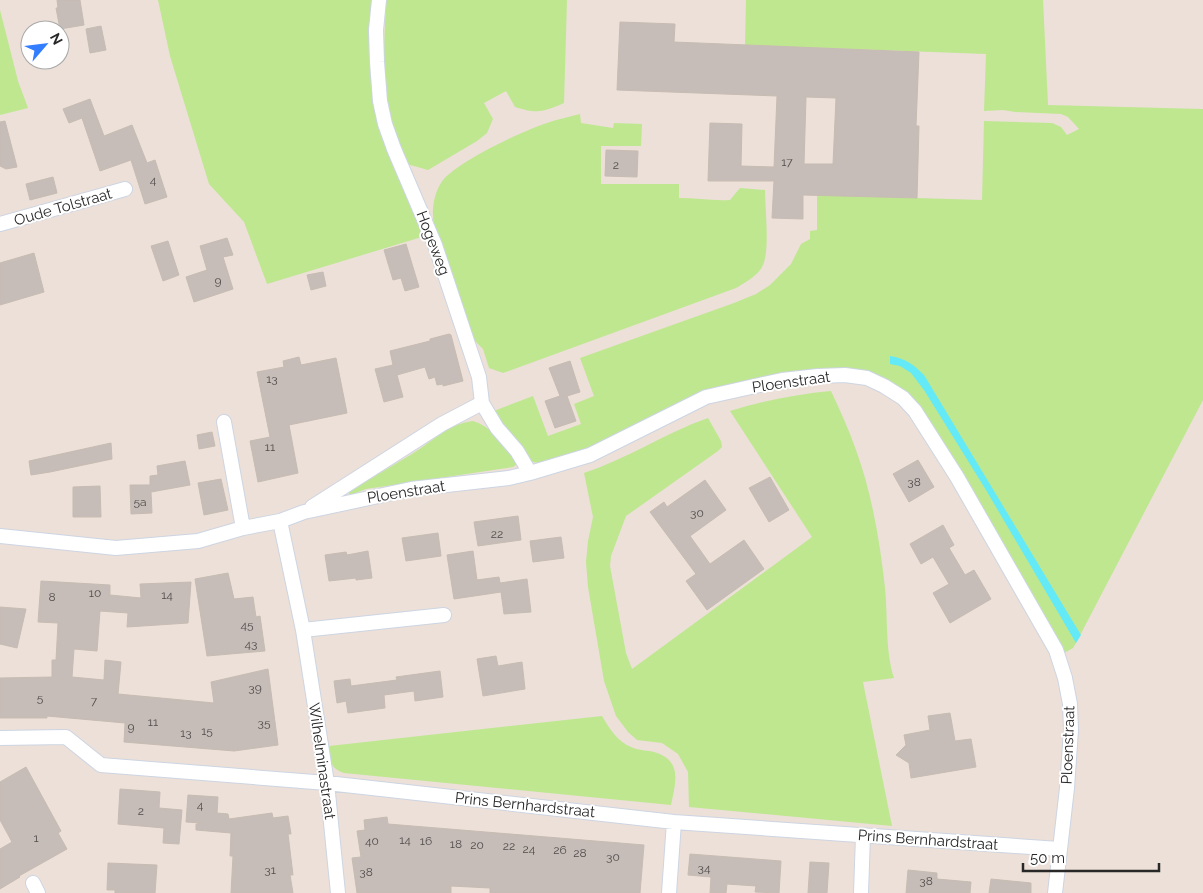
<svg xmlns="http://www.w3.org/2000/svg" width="1203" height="893" font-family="Raleway,sans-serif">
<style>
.green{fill:#bee790}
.water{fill:#63eaf6}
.building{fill:#c7bdb8;stroke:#c7bcb2;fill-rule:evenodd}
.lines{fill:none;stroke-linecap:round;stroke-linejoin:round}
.street-casing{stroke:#cdd5e2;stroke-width:16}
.street{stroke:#fff;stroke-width:14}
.labels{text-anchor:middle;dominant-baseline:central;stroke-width:4;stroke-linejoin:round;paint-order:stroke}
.number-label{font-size:12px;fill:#504d4c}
.street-label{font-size:15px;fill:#282828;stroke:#fff}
</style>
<rect width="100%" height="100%" fill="#ece0d8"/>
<path class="green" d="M158,0H375L372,58L425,236L267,284L244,222L209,184L170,56Z
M386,0H567L564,103C543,112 537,114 515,107L506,91L484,103L493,119L487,133L477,141L428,170L407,164C399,142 389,120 386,97C382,65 385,32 386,0Z
M743,0H1043L1048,105L1203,109V400L1076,643L1073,648L1064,653L1054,631L946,446L928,419L907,394L890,381L873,374H779L622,437L561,458L540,463L533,462L529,458L498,422L494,411L533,396L548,436L581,424L574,404L594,396L580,358L734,303L756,294L770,285L791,264L801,244L810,239V231L817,230V195L982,200L984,121L1052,123L1061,127L1067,135L1079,129L1068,117L1061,114L1015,112L1003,110L984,111L986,54L745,45L746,0Z
M0,10L18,81L28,108L0,115Z
M580,114L581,123L613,128L614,123L642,124L641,146H601V184H679V198C696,198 712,201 730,200L740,188L765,190C765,209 770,249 763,265C759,275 746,282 736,288L503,373L489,368L483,349L474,340L434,224C431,210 434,192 443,180C459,161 522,131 547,123C558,119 569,117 580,114Z
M831,391C840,410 849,430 856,450C872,494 880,542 885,588C888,617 885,650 894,678L863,682L892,826L689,807L688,772L678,754L662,743L637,740L628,732L616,716L604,681L588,587L586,562L588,541L593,517L584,473C627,459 665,433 708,418L721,441L722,447L718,451L626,516L611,556L610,566L626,653L632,669L812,537L730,411C763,401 797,394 831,391Z
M473,421C493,427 504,445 516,461L517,464L513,467L366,489L350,495L348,492C369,479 391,467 412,454C433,441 448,424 473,421Z
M602,716C609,728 618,742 631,747C639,751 649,750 657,753C683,762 675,785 671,805L344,773C329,768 331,761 329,746Z"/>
<path class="water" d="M890,356C905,358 914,365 924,375L1081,635L1076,643L986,490L924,390L911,373L900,366L890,364Z"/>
<path class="building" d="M57,0H80L84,25L60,29L56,8H58Z
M620,22L675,24L674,42L919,52L916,126H919L917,198L803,195V219L772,218L774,181H708L710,123L742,124L741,166L774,167L777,96L617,90ZM806,97L836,98L833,164H804Z
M101,26L106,50L90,53L86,29Z
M90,99L104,136L132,125L147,163L155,160L167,197L145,204L131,160L100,171L82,118L69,123L63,109Z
M5,121L17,167L6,169L0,166V122Z
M606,150L638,151L637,177L605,176Z
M53,177L57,193L30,200L26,184Z
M227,238L233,255L223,257L233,289L194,302L186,277L207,270L200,246Z
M168,241L179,275L163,281L151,246Z
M406,244L419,287L405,291L401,278L393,280L384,250Z
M34,253L44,292L0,305V263Z
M323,272L326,286L311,290L307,275Z
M449,334L451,335L463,381L443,386V384L437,385L435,377L429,379L425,367L397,375L403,397L384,402L375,369L393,365L390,351L430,341V339Z
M299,357L301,365L336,358L347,413L289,425L298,473L258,482L250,441L270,437L257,372L284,367L283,361Z
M570,361L580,392L567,396L576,421L555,428L545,401L560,396L549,368Z
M212,432L215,446L199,449L197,435Z
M111,443L112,459L50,472L31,475L29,461Z
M918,460L934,487L909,502L893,474Z
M185,461L190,485L151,492L152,513L131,514L130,485H150V476L158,475L157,466Z
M770,477L789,510L769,522L749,488Z
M221,479L228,510L204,515L198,483Z
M705,480L726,510L690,536L710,564L744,540L764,569L707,610L686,581L696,574L650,512L664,502L667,507Z
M100,486L101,517H73V487Z
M518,516L521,540L478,546L474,522Z
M943,525L954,545L949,548L965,575L974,570L991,599L950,623L933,593L949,584L933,557L921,564L910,544Z
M438,533L441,556L406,561L402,538Z
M561,537L564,558L533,562L530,541Z
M368,551L372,578L356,580V578L329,581L325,555L346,552L347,555Z
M473,551L477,580L499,577L500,583L527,579L531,612L504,614L501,592L454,599L447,555Z
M228,573L234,599L253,597L256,617L260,616L265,651L207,656L195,579Z
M41,581L110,585V595L141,598L140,584L191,582L188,623L127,627L128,613L100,611L97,651L74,649L72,677L104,680L105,660L121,662L118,694L214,703L211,682L268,669L278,745L234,751L124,742L125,723L47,716V718H0V678L52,677V660H56L58,623L38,622Z
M0,607L26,609L17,648L0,644Z
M496,656L498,666L522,662L525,689L483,696L477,659Z
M440,671L443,697L415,701L414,691L384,695L385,708L348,713L346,701L337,703L334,681L350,679L351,686L397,680L396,677Z
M950,713L955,741L971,739L976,767L911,778L909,763L896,755L906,745L904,735L930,730L928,716Z
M26,767L61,831L58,833L67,849L19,876L20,877L0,889V849L12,842L0,820V782Z
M120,789L160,792L159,808L182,810L179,844L163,843L164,828L118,824Z
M188,795L218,797L217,813L228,814L229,819L272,813L273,818L288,816L291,834H288L293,875H290L293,893H231L233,856H230L231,833L196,830V824L202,823L186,822Z
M387,817L388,824L644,845L640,893H490V888L451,886V893H357L352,858L361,857L357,831L365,830L364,820Z
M690,854L781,861L779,893L755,892L756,886L727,884L726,893H710L711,877L688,875Z
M810,862L829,863L827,893H808Z
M108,863L157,865L155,893H115V890H107Z
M908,870L937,873V879L971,882L970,893H906Z
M991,879L1031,883V893H989Z"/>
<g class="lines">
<defs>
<path id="street" d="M379,0L376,30L377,62L380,101L385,124L394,149L435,245L479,377L482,403L497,428L517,451L530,473
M0,224L125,189
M224,422L243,528
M312,507L442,424L482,403
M280,521L303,630L327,783L338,893
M0,536L116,548L198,541L243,528L280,521L304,512L411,489L509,478L530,473L590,455L706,397L782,380L818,376L845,375L867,378L884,386L903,398L915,411L957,477L1056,650L1065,678L1070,704L1071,730L1067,788L1055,893
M303,630L444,615
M0,738L66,737L101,765L327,783L674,822L1059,849
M33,883L38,893
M669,893L674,822
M861,893L863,836"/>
</defs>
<use href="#street" class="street-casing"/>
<use href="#street" class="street"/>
</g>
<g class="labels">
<g class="number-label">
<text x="787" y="162">17</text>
<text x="616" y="165">2</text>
<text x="153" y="180">4</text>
<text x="218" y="281">9</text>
<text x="272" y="379">13</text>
<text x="270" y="447">11</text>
<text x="914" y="482">38</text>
<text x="140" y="502">5a</text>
<text x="697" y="513">30</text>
<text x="497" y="534">22</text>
<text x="95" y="593">10</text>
<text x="167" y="595">14</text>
<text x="52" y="597">8</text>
<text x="247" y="625">45</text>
<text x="251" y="644">43</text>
<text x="255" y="688">39</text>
<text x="40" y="698">5</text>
<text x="94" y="701">7</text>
<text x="153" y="722">11</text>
<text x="264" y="723">35</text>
<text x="131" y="727">9</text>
<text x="207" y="731">15</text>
<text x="186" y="733">13</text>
<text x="200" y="805">4</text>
<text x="141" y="811">2</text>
<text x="36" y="838">1</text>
<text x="405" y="840">14</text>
<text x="372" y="841">40</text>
<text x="426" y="841">16</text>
<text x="456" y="844">18</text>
<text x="477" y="845">20</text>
<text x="509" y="846">22</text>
<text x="529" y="849">24</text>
<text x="560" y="850">26</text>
<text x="580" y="853">28</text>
<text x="613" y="857">30</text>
<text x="704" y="868">34</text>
<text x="270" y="870">31</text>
<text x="366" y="872">38</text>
<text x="926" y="881">38</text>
</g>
<g class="street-label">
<text transform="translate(63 207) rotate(-16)">Oude Tolstraat</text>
<text transform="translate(433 243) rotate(69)">Hogeweg</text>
<text transform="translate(791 382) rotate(-8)">Ploenstraat</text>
<text transform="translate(406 492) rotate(-9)">Ploenstraat</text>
<text transform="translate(1068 745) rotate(-88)">Ploenstraat</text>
<text transform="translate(322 761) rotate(82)">Wilhelminastraat</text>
<text transform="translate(525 805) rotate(6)">Prins Bernhardstraat</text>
<text transform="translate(928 840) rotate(4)">Prins Bernhardstraat</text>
</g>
</g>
<g transform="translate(45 45) rotate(62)"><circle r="24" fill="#ffffff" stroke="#a9a9a9"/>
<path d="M0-4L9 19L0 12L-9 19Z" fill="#327eff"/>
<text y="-8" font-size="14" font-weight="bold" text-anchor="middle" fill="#282828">N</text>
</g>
<path d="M1023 863v8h136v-8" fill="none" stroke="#282828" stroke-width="2.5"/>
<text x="1030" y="863" font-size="15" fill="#282828" stroke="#ffffff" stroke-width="4" paint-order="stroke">50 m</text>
</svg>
